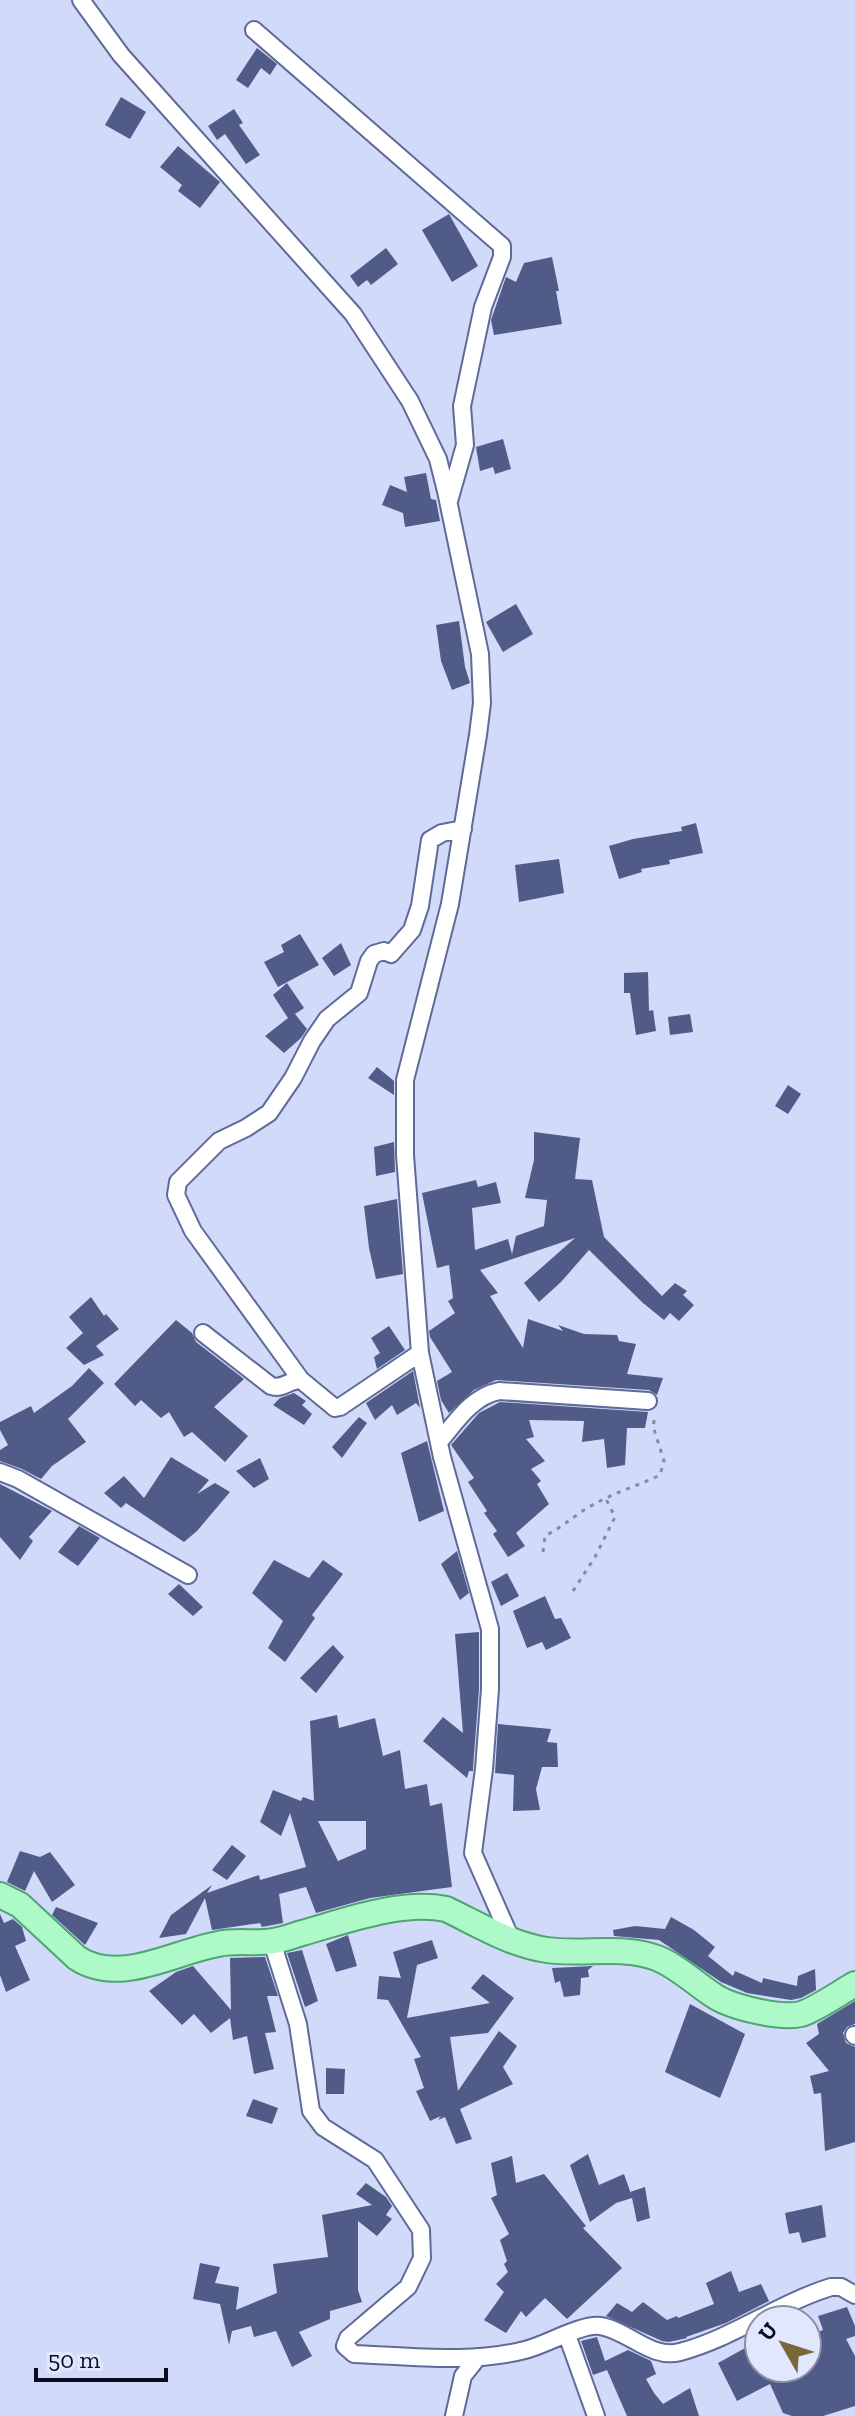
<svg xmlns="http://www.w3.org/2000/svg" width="855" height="2416" font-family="'Zilla Slab',serif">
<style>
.building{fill:#505b88;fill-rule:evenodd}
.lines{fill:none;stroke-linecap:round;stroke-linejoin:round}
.street-casing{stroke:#5e6a98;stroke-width:20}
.primary-casing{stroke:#50a373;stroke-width:28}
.path{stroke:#858ba5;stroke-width:3;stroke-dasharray:4 6;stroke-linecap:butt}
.street{stroke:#fff;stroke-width:16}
.primary{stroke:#adf9c7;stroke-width:24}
</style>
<rect width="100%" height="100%" fill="#d1daf9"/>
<path class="building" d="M257,48L277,64L270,75L261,68L248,88L236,80Z
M121,97L146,112L130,139L105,125Z
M234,109L243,123L239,125L260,155L246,164L225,134L217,140L208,126Z
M178,146L220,182L200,208L178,191L182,185L160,167Z
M449,214L478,266L452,282L422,230Z
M386,248L398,264L371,285L367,280L358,287L350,276Z
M552,257L559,291H556L562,324L494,335L491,320L506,277L516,282L524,263Z
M503,439L511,469L495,474L493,467L480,471L476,447Z
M426,473L431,499L436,500L440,521L405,527L403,513L382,505L390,485L407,492L404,477Z
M516,604L533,634L503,652L486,622Z
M459,621L465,667L470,683L452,690L441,661L436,625Z
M696,823L703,853L669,860L670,864L641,869L642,872L619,879L609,846L633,839L682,831L681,827Z
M559,859L564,893L519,902L515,865Z
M300,934L319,965L278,987L264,962L284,952L281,945Z
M341,943L351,965L334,976L322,958Z
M648,972L649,1011L653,1010L656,1031L636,1035L630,993H624V973Z
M287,983L304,1008L295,1014L307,1029L301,1038L284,1053L265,1036L288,1018L273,995Z
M690,1014L693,1032L670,1035L668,1017Z
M377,1067L394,1081V1095L368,1078Z
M788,1085L801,1094L788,1114L775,1106Z
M534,1132L580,1138L575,1179L592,1180L604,1237L662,1296L675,1283L687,1291L683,1295L694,1305L679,1321L670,1313L664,1320L643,1303L589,1250L561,1282L539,1302L524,1283L575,1238L480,1270L498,1293L490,1296L523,1348L528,1319L563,1331L558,1325L584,1334L617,1335L619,1341L636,1344L627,1374L663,1378L657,1395L649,1390L496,1380L474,1390L449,1413L441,1400L437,1381L452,1372L430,1337L429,1331L455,1313L448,1301L453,1298L449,1265L437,1268L422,1193L476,1180L478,1187L496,1182L501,1203L472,1208L475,1250L508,1239L512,1254L516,1236L544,1226L547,1200L525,1198L534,1160Z
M394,1142L395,1172L376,1176L374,1147Z
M397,1199L403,1274L376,1279L369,1248L364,1206Z
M91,1297L104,1316L106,1314L119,1329L96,1346L104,1355L84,1365L66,1348L83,1333L69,1317Z
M176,1320L192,1333L196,1342L244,1379L214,1407L248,1436L225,1462L192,1432L184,1437L169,1412L161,1418L141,1400L135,1406L114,1384Z
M389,1326L405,1350L377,1369L374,1357L380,1353L371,1338Z
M89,1368L104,1383L68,1419L86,1442L52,1466L41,1479L22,1469L0,1461V1450L8,1445L0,1430V1422L31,1406L34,1413L72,1386Z
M413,1371L420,1408L416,1403L397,1415L392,1405L375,1420L366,1403Z
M294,1393L306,1401L302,1405L312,1414L304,1425L273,1405L280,1398Z
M500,1402L648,1412L645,1428H627L625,1465L607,1468L604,1439L582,1442L584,1421L529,1420L534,1437L526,1439L545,1461L531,1469L541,1481L537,1484L549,1504L516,1533L525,1546L508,1557L493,1534L497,1531L484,1513L487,1511L468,1482L474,1478L451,1445L479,1413Z
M359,1417L367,1423L342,1458L332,1447Z
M427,1441L444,1511L419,1522L401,1453Z
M171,1457L209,1480L197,1494L215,1483L230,1492L197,1531L184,1542L126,1503L121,1508L104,1493L124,1476L144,1498Z
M260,1458L269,1479L254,1488L236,1471Z
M0,1484L52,1511L29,1537L33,1541L20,1560L0,1537Z
M79,1526L100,1538L78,1566L58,1552Z
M457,1551L469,1593L460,1600L441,1564Z
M274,1560L309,1578L323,1560L343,1574L312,1615L315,1618L285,1662L268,1648L283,1621L252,1593Z
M507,1573L519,1596L501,1606L491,1582Z
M179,1584L203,1607L193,1616L168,1594Z
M545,1596L555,1619L561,1618L571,1638L546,1650L542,1642L527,1648L513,1611Z
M479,1632V1689L473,1768V1771H469L467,1778L423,1741L443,1717L463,1733L455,1634Z
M333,1645L344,1657L316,1693L300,1678Z
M337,1715L339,1728L375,1718L383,1756L400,1750L405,1789L427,1784L430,1806L442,1803L452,1887L370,1898L316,1913L306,1887L279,1894L283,1923L262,1927L260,1923L212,1930L205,1898L186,1934L159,1938L171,1915L212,1885L207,1893L259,1875L260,1880L306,1867L290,1813L281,1836L260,1822L273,1790L301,1801L303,1797L314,1801L310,1721ZM318,1821H366V1849L338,1861Z
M498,1724L551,1729L547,1742L557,1743L558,1767H542L536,1789L540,1810L513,1811L514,1775L495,1773Z
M232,1845L246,1856L227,1880L212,1870Z
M20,1851L40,1857L50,1852L75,1885L52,1902L34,1871L25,1891L7,1882Z
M56,1907L98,1923L85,1945L52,1915Z
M0,1914L4,1923L13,1919L22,1927L26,1941L15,1946L30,1980L6,1992L0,1975Z
M671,1917L694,1930L715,1947L708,1956L733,1976L735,1971L762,1983L763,1978L797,1986L798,1976L815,1969L816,1990L801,1998L791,2000L747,1993L721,1982L659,1940L614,1936L613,1930L635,1926L665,1929Z
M348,1935L357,1966L336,1972L326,1944Z
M432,1940L438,1958L417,1965L407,2018L490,2003L471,1988L483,1974L514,1998L488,2033L450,2037L458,2091L499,2031L517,2046L503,2067L513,2084L460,2109L472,2139L456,2144L445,2117L438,2120L441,2116L430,2121L416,2091L424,2088L414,2059L421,2057L388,2000L377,1999L379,1976L401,1978L393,1952Z
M302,1950L318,2001L305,2007L287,1953Z
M265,1957L278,1996H267L276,2032L265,2033L274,2069L254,2074L247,2036L233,2040L230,2018L211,2033L194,2014L182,2025L149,1991L176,1972L193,1966L231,2010L230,1958Z
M593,1966L588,1970L589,1977L581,1978L580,1995L564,1997L560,1981L555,1983L552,1968Z
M855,2001V2024L847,2027L843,2033L846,2043L855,2047V2142L825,2151L821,2093L814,2094L810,2076L829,2071L806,2043L819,2034L817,2024Z
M690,2004L745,2034L720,2098L665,2072Z
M326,2068L345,2069L344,2094H326Z
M253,2099L278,2108L272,2124L246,2116Z
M588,2154L599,2185L624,2174L632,2197L630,2192L645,2187L650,2218L637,2222L632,2198L616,2203L590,2222L570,2165Z
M512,2156L516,2183L544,2174L586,2226L583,2228L622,2268L567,2319L545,2298L526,2317L521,2311L506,2333L484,2320L504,2292L496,2284L508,2272L504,2264L507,2261L500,2240L509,2234L491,2198L497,2195L491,2163Z
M366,2183L386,2197L392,2206L386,2215L392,2219L377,2236L358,2221V2290L362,2302L330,2311V2319L299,2332L312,2356L292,2367L276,2331L254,2337L251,2326L232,2331L229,2345L220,2304L193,2299L200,2263L220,2267L215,2283L239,2287L236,2310L277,2293L273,2264L328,2257L322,2215L372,2205L356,2194Z
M822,2205L826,2237L802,2243L799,2232L789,2234L785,2213Z
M731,2271L739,2292L761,2284L769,2301L726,2323L686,2337L687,2338L669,2342L662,2341L606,2316L617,2303L632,2312L643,2302L667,2320L677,2316L678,2318L714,2304L706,2283Z
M847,2307L855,2326V2336L846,2339L855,2356V2406L823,2416H792L783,2413L770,2384L737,2401L718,2363L747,2347L752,2355L759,2352V2368H807V2336L823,2330L818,2316Z
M597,2337L605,2361L628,2350L651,2361L656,2374L646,2379L654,2393L663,2404L690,2388L699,2416H627L607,2370L593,2375L581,2341Z"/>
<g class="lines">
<defs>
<path id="street" d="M81,0L121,55L353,314L410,401L438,459L446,491L480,654L482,703L478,735L450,904L405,1080V1155L420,1353L442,1457L490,1629V1689L484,1769L473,1853L511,1939
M254,30L502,246V257L483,307L462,406L465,445L449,501
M203,1333L271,1386C283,1390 290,1379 301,1380L335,1408L340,1407L420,1353
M301,1380L193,1231L176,1195L178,1182L219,1141L246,1128L269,1113L293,1078L312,1041L327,1019L359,993L369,961L374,954L384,951L391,954L412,930L420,906L430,840L442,833L463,829
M439,1442C456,1422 471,1397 499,1391L648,1401
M0,1472L18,1479L188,1575
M272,1942L298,2024L311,2111L323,2127L375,2160L421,2230L422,2258L408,2287L348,2338L345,2346L354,2354C410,2356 470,2364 525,2350C546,2345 580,2324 600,2326C628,2330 651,2360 680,2352C733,2338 779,2303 831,2287H841L855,2295
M854,2035L855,2036
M567,2335L596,2416
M454,2416L463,2376L478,2357"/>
<path id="primary" d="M0,1895L20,1905L77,1958C120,1986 173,1952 218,1944C236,1940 255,1944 273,1941C282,1940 292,1936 302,1933C345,1921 401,1900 446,1909C478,1924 511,1945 547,1950C584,1955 622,1945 657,1958C677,1966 695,1983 713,1995C730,2007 780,2019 801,2014C815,2010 841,1992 855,1984"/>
</defs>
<use href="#street" class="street-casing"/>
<use href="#primary" class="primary-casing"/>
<path class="path" d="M543,1552L545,1536C564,1526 581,1510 600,1501C619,1491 640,1485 660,1475L664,1461L653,1426L655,1417
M573,1591L595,1557L615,1517L606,1499"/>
<use href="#street" class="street"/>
<use href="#primary" class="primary"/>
</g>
<g transform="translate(783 2344) rotate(309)"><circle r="38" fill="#e1e7fd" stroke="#8b8fa4" stroke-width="2"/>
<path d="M0-6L14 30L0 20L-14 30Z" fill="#786836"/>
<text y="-12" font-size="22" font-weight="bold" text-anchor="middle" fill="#090c1e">U</text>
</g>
<path d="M36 2368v12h130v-12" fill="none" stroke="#090c1e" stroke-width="4"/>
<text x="48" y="2368" font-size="24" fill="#090c1e" stroke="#e1e7fd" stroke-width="6" paint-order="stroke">50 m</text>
</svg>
